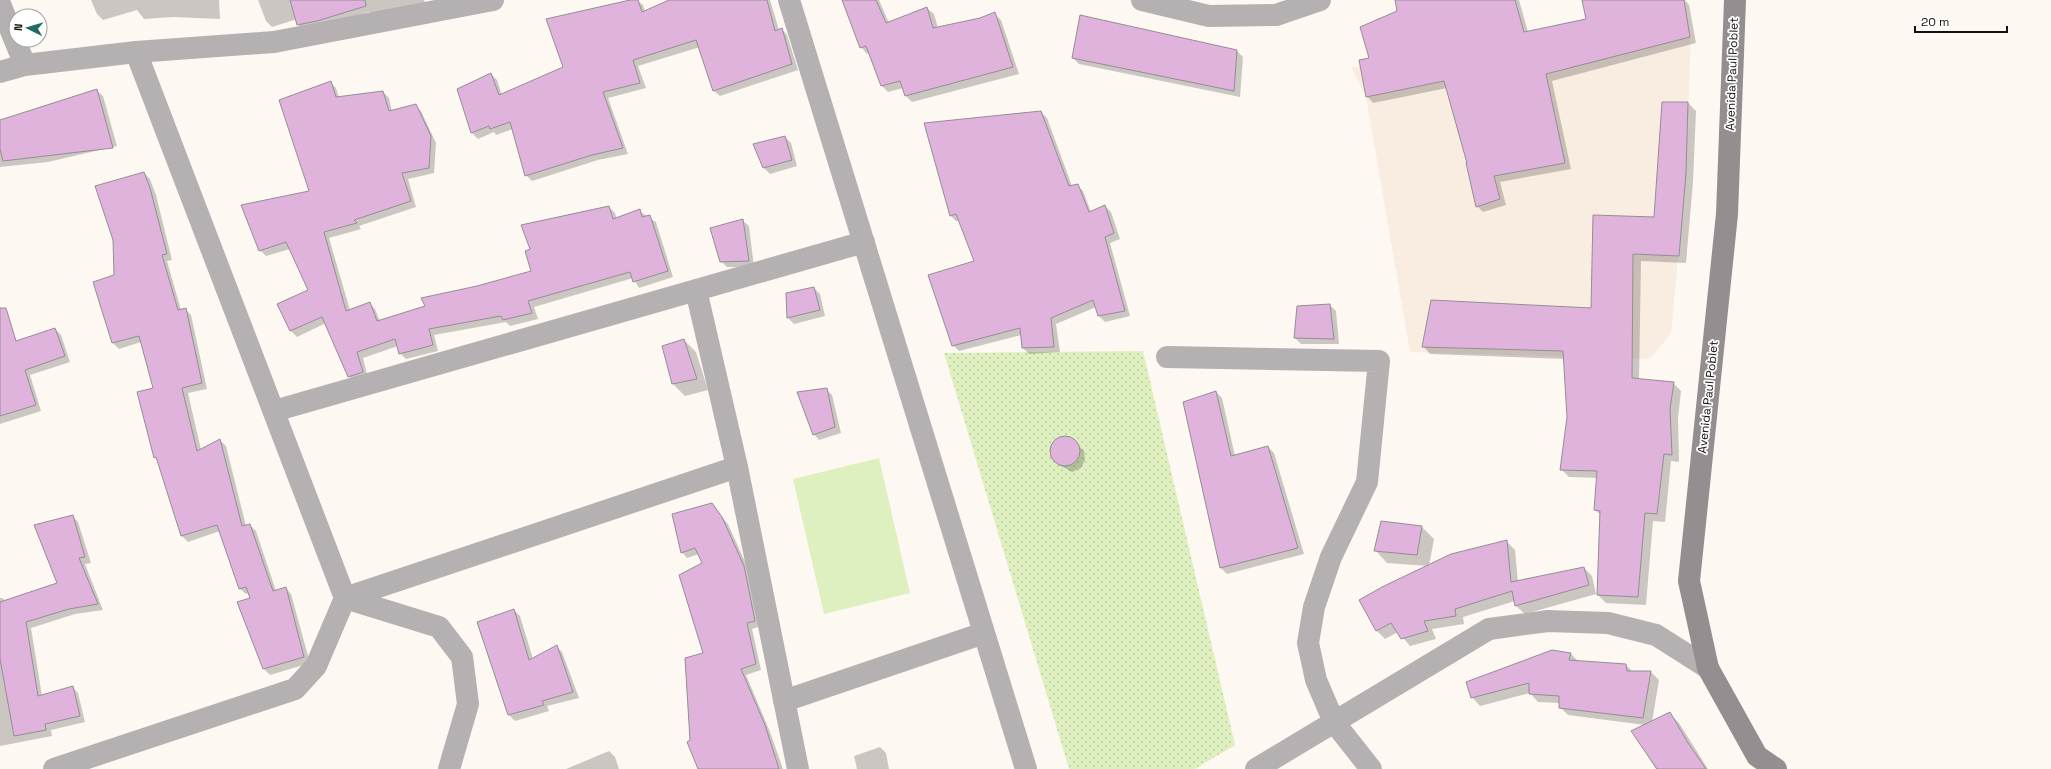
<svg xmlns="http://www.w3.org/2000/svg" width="2051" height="769" font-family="'Space Grotesk',sans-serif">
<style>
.built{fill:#f9ede2}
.grass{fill:#dff0c0}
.park{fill:url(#park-dots)}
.shadow{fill:#0003}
.building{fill:#e0b3dc;stroke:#938e93}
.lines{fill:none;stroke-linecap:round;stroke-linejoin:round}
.street{stroke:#b5b1b2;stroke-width:22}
.secondary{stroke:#948e90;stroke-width:22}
.labels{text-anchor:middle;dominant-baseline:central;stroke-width:3.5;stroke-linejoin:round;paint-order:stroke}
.street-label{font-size:12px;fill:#13110f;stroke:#fff}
</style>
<defs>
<pattern id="park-dots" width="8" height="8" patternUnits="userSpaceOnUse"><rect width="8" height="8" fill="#dff0c0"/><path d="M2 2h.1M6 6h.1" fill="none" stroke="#becda4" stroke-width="1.8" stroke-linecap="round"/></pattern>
</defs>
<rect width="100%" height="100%" fill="#fef8f3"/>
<path class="built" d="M1671,0H1684L1691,42L1685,184L1671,334L1650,359L1410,352L1366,97L1351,67L1370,66Z"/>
<path class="grass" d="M879,458L910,593L824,614L793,479Z"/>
<path class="park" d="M1143,351L1235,745L1195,769H1069L944,353Z"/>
<path class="shadow" d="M91,0H219L220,19L173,17L144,19L137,10L103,20L97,14Z
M258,0H424L426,7L372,16L369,12L324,26L304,30L298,24L297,19L272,27L266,21Z
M634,0H637L643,5L645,11L672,0H770L779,30L782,29L787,35L798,70L720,96L714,91L700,47L638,66L646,88L608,98L628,154L598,160L532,181L526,175L513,129L496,135L494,132L478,139L472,133L491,74L497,80L502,95L565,67Z
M847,0H879L889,23L927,8L934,14L938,28L980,19L995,14L1001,20L1019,74L912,102L906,96L903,88L888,92L882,86L870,53L867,54L861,47Z
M1399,0H1519L1528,32L1587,19L1583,0H1685L1689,5L1696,43L1552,81L1571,169L1500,182L1506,205L1483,212L1477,206L1468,164L1447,88L1373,103L1367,96L1370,59L1398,12Z
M1237,51L1243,57L1240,97L1079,64L1073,58Z
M330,82L336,88L339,98L383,92L389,98L392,111L415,105L421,111L436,143L434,173L408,179L416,207L359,226L361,229L329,238L350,310L369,303L375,309L380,321L427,307L477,287L532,272L609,207L615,213L617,219L639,211L656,222L673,277L639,288L633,278L534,307L538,319L510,326L506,322L434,335L438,351L406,359L400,353L398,346L363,358L368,378L355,382L349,376L326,323L297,337L291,331L278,305L310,290L290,249L266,256L260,250L311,192Z
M97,91L103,96L117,146L48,162L0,167V123Z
M1663,103H1688L1696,111L1693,182L1686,263L1641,261L1639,380L1673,383L1681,391L1678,418L1679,462L1671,461L1665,522L1653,521L1646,605L1606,603L1598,595L1601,515L1595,510L1598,478L1569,477L1561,469L1568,417L1565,359L1430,354L1423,346L1592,309L1655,218Z
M1041,112L1047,118L1072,186L1077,185L1083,191L1091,212L1105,206L1111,212L1120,239L1110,243L1130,316L1105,322L1099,316L1096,307L1056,324L1060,352L1029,354L1023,348L1021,335L959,351L953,345L976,262L959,221H956L950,215Z
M785,137L791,143L797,166L770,174L764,168L755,145Z
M144,173L150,179L156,195L172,260L167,261L181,310L185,309L191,315L207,389L188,393L201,450L220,440L226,446L246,526L250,525L256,531L276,591L286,588L291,594L310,663L270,675L264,669L239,602L252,598L249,593L246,594L240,589L220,531L188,542L182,536L158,460L155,457L138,392L154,389L141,342L119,349L113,343L94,283L115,276Z
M743,221L749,226L754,267H727L721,261Z
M814,288L820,294L825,316L794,324L788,318L787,293Z
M1330,305L1336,311L1339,344H1301L1295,338Z
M55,329L61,335L70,362L30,375L41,411L0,424V352Z
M684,340L696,352L708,390L685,396L673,384L663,346Z
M826,389L832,395L841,433L819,440L814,434Z
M1216,392L1222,398L1235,456L1268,447L1274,453L1304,554L1227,574L1221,568Z
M1062,437L1071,438L1084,451L1085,460L1081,468L1072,472L1059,465L1053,459L1051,450L1054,442Z
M711,504L728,524L750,573L761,626L752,629L761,670L746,675L770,732L783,769H699L691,741L704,654L703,563L699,554L687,558L682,552Z
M72,516L78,522L91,563L85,564L103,610L75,614L31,628L42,696L72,687L78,693L85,722L51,730L52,736L0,746V598H2L6,601L58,583Z
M1422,527L1434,539L1429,566L1507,542L1515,550L1518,582L1584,568L1592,576L1596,594L1525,614L1516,606L1515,601L1463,617L1464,624L1432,629L1436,639L1410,646L1398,632L1385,639L1377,631L1361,600L1428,566L1387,563L1376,551Z
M514,610L520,616L533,659L556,646L562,652L579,698L547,706L549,711L515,721L509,715Z
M1571,654L1579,662L1626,665L1633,672H1651L1659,680L1652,722L1669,713L1679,723L1708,769H1656L1632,731L1645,725L1568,715L1560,707V703L1538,702L1530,693L1480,706L1472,697Z
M880,747L886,753L889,769H857L854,756Z
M609,751L615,757L619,769H566Z"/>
<path class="building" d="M290,0H365L366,6L317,21L297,25Z
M630,0H638L642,12L669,0H767L775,31L782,28L792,64L713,91L696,40L633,60L640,83L603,92L623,148L592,155L525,176L510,122L490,129L489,126L471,133L457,89L491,73L499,95L563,67L546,19Z
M842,0H876L886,23L927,7L933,28L980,18L995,12L1013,67L905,96L900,81L881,86L866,46L860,48Z
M1395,0H1515L1524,32L1586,19L1582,0H1684L1690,37L1546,74L1565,163L1494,176L1500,199L1476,207L1466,163H1467L1444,81L1366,97L1359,60L1369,58L1360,27L1397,11Z
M1080,15L1237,50L1234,91L1072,58Z
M331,81L336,97L383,91L389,111L416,104L431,136L429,168L402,173L411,201L354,220L357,223L324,232L346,311L370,302L377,321L425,306L421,298L477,286L531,271L525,251L530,249L521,225L609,206L613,219L640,209L642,217L650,215L668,271L633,282L630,272L528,301L532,313L503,320L501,316L429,329L433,345L399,354L395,339L357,352L363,372L348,377L322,317L290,331L277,304L308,290L286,242L259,251L241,205L309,191L279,100Z
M97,89L113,148L3,161L0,149V120Z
M1662,102H1688L1686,173L1679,256L1633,254L1632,378L1674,382L1670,409L1672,455L1664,454L1657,514L1645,513L1638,597L1597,595L1600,511L1594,510L1597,471L1560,470L1567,417L1563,351L1422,347L1431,300L1591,308L1593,215L1654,217Z
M1041,111L1069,186L1078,184L1089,212L1105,205L1114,233L1105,237L1125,311L1098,316L1093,300L1051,318L1054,347L1022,348L1020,328L952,346L928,275L974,261L956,214L950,216L924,123Z
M785,136L792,160L763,168L753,144Z
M144,172L150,188L167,254L162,255L178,310L186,308L202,383L182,388L197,451L220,439L242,526L250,524L273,591L286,587L304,657L263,669L237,602L250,598L246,587L239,589L217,525L181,536L156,457L154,458L137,392L153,388L139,336L112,343L93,282L114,275L113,240L95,186Z
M743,219L749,261L720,262L710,228Z
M814,287L820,310L787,318L786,293Z
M1330,304L1334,339L1294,338L1297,306Z
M0,308H6L16,341L55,328L65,356L25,370L36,405L0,416Z
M684,339L697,379L672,384L662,346Z
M827,388L835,427L813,435L797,392Z
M1216,391L1231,456L1268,446L1298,548L1220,568L1183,402Z
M1050 451a15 15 0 1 1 30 0a15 15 0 1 1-30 0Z
M712,503L722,517L744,566L755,621L747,623L756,664L741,669L765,725L779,769H698L687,742L690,740L685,658L703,653L679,575L702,563L695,548L681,553L672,514Z
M73,515L85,557L79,558L98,604L69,609L26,622L38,696L73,686L80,716L45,724L46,730L14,736L0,659V602L57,583L34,525Z
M1381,521L1422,526L1417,555L1374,551Z
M1507,540L1511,582L1584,567L1589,585L1515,606L1512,591L1455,609L1456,616L1424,621L1428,631L1401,639L1391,623L1376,631L1359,600L1382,587L1451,554Z
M514,609L529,660L557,645L573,692L542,701L544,705L508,715L477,622Z
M1552,650L1571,653L1569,660L1626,664L1627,671H1651L1643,718L1559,708V696L1529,694V683L1471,698L1466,682Z
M1670,712L1688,743L1706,769H1657L1631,731Z"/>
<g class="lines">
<path class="street" d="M789,0L1026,769
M1142,0L1209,16L1276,15L1320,0
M0,4L25,65
M136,52L345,598L439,627L462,657L468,704L449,769
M0,72L25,65L136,52L274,42L493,0
M696,290L737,467L798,769
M1167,357L1379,361L1367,482L1331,557L1314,607L1308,643L1316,680L1334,722L1371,769
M274,411L864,242
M784,701L984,633
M54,769L295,689L316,666L345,598L737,467
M1256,769L1489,629L1548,621L1608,623L1656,635L1708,668"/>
<path class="secondary" d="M1735,0L1727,214L1689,581L1708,668L1757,756L1776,769"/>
</g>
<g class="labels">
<g class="street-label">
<text transform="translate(1732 74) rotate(-88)">Avenida Paul Poblet</text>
<text transform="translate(1708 397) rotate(-84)">Avenida Paul Poblet</text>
</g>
</g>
<g transform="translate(28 28) rotate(275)"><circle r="19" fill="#ffffff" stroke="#a1a09f"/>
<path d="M0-3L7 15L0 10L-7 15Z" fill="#1e6a65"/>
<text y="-6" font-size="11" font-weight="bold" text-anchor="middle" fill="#13110f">N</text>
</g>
<path d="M1915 26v6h92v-6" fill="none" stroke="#13110f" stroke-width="2"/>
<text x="1921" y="26" font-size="12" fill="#13110f" stroke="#ffffff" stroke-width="3" paint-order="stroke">20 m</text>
</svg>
